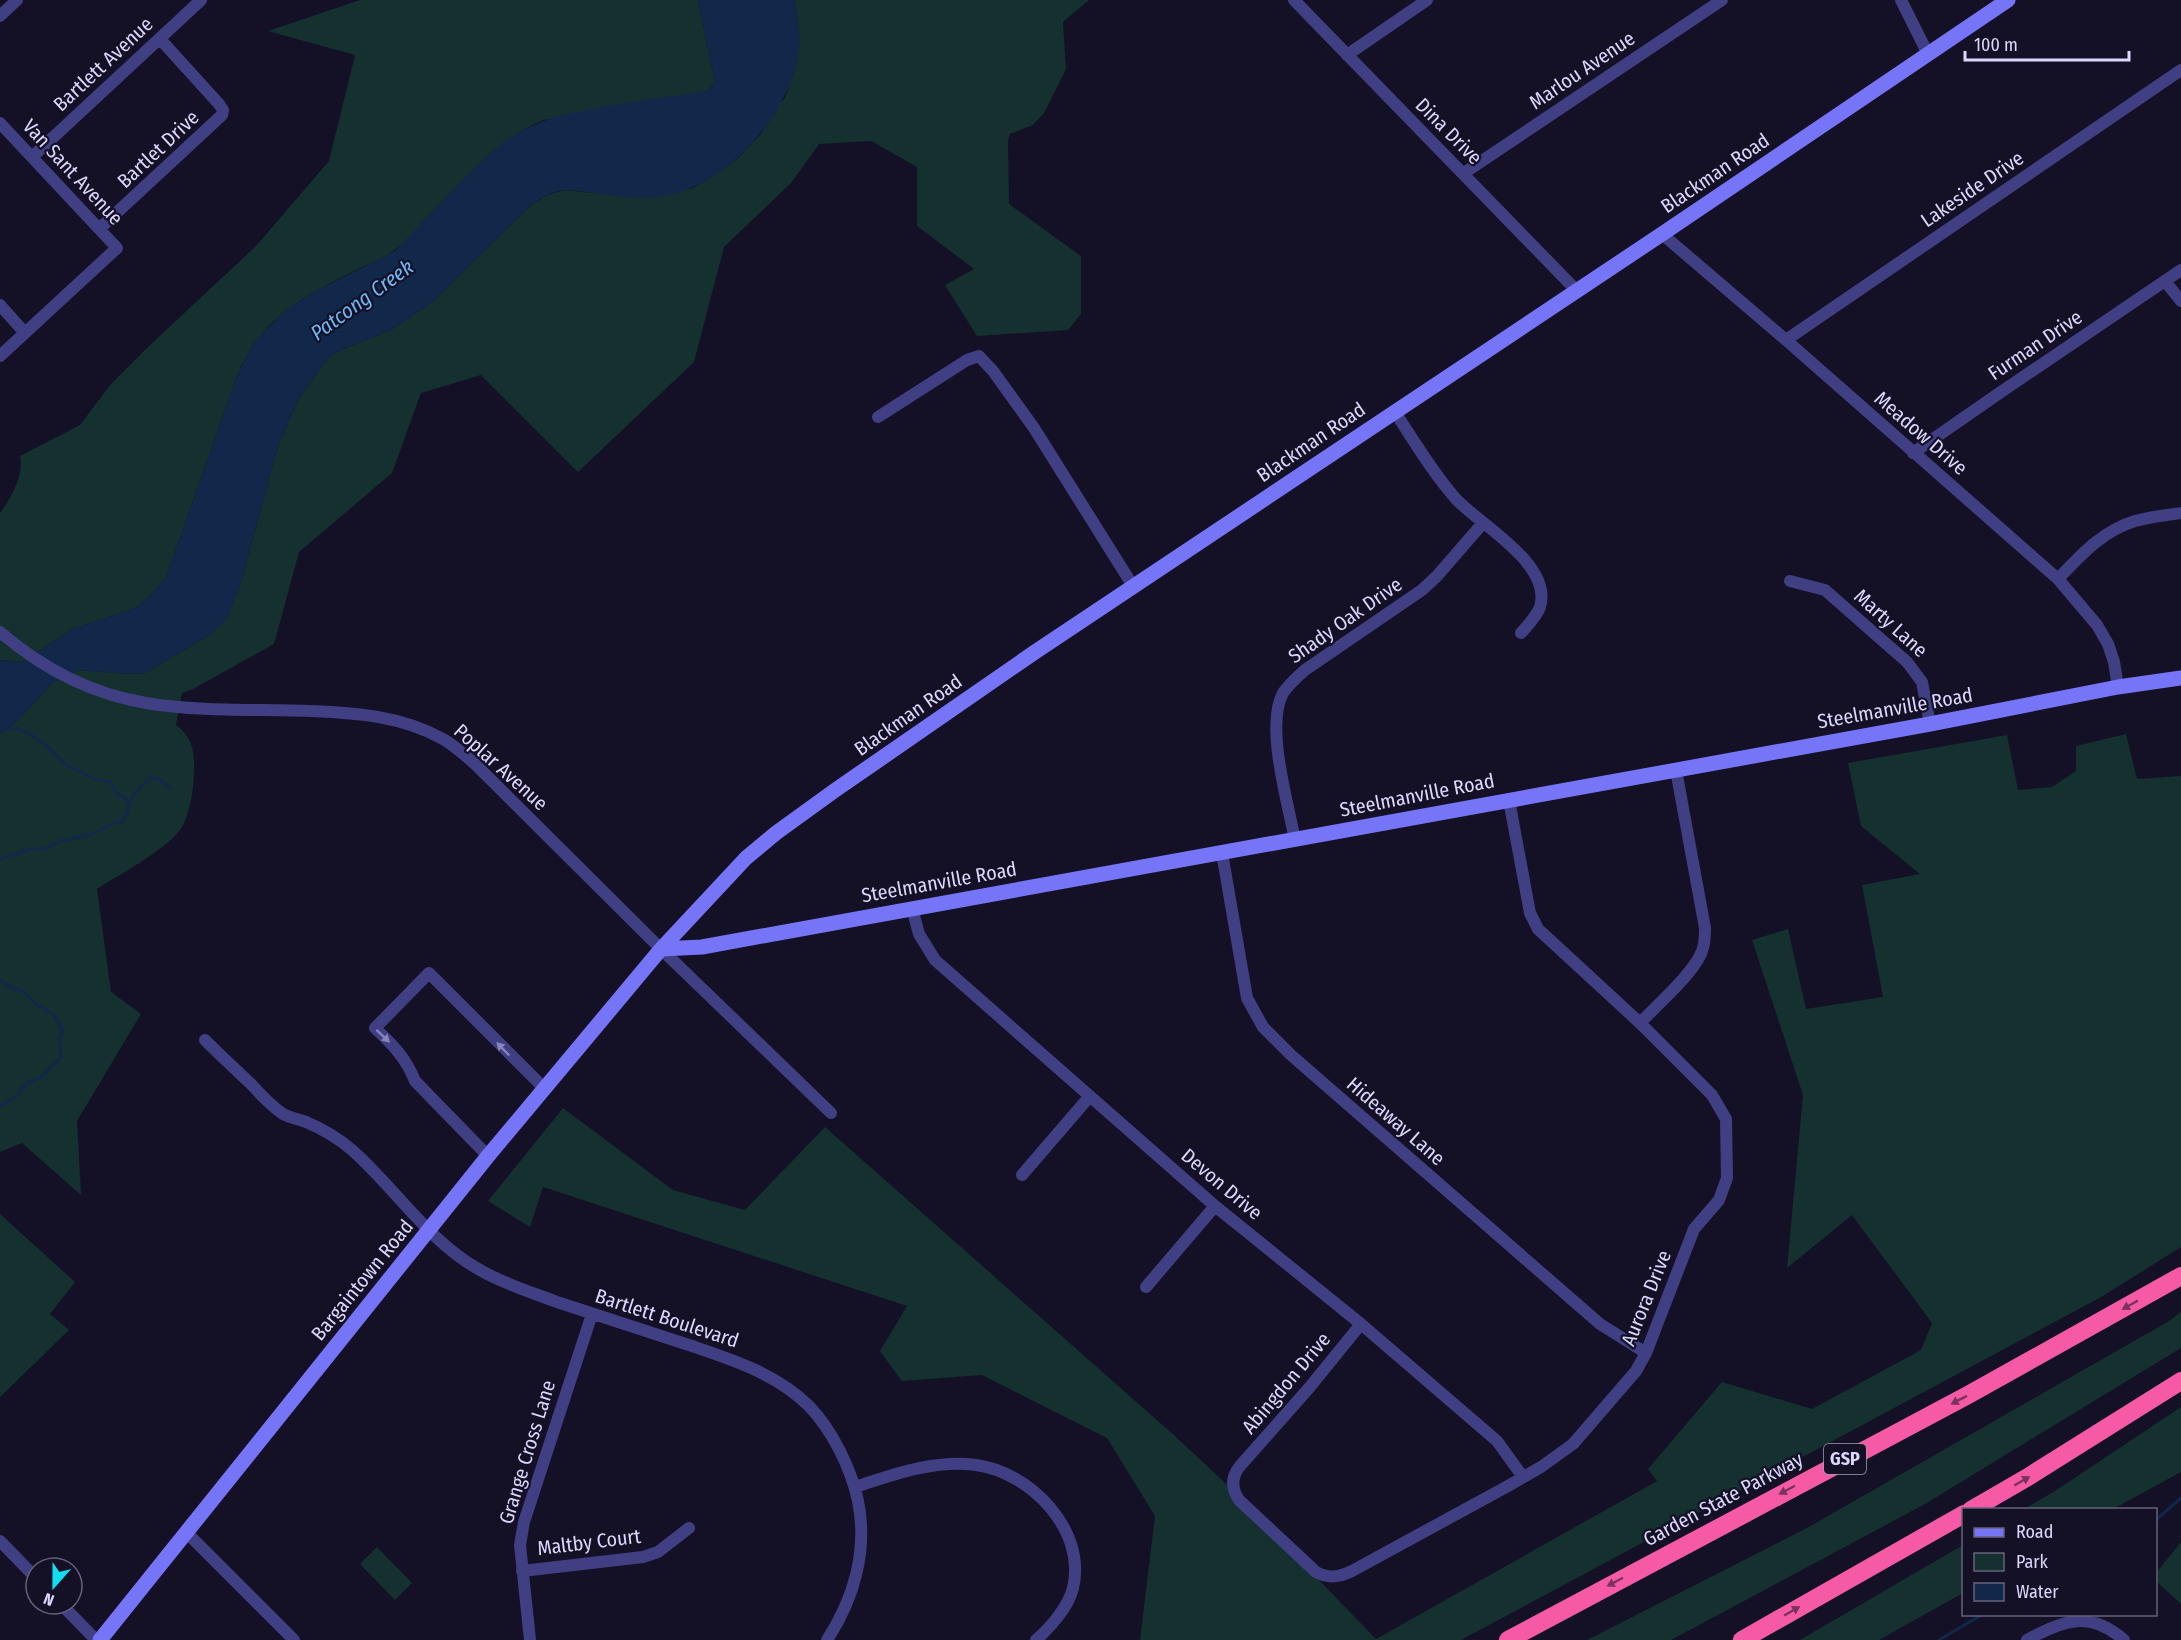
<svg xmlns="http://www.w3.org/2000/svg" width="2181" height="1640" font-family="'Fira Sans Condensed',sans-serif">
<style>
.green{fill:#14302f}
.water{fill:#11284a}
.lines{fill:none;stroke-linecap:round;stroke-linejoin:round}
.stream{stroke:#11284a;stroke-width:3}
.street{stroke:#403f83;stroke-width:12}
.secondary{stroke:#7675f8;stroke-width:15}
.highway{stroke:#f65aa7;stroke-width:18}
.oneway{fill:#8684ba}
.oneway2{fill:#7a3260}
.labels{text-anchor:middle;dominant-baseline:central;stroke-width:4.5;stroke-linejoin:round;paint-order:stroke}
.shield{fill:#141126;stroke:#a09cbc;stroke-width:1.5}
.shield-label{font-size:18px;font-weight:bold;fill:#dcd8fd}
.street-label{font-size:20px;fill:#dcd8fd;stroke:#141126}
.water-label{font-size:21px;font-style:italic;fill:#6cb9f7;stroke:#141126}
</style>
<rect width="100%" height="100%" fill="#141126"/>
<path class="green" d="M360,0H698L715,82L708,91L700,93L543,120C495,143 470,172 435,210C422,223 411,238 396,249C385,258 369,264 356,270C302,298 265,315 238,373L166,578L146,600L133,609L73,629L22,662L0,660V513C11,498 24,476 20,456L80,425L111,384L149,346L256,246L329,161L355,55L268,31Z
M794,0H1089L1063,22L1066,69L1044,113L1033,125L1010,134L1008,141L1009,204L1081,256V314L1068,330L977,336L945,285L974,269L917,226V167L871,141L819,144L791,183L724,247L694,362L578,472L481,375L421,393L392,473L299,552L274,644L193,689L182,693L176,725C191,735 195,751 194,769C194,786 191,807 184,823C176,845 118,875 97,889L111,992L141,1014L77,1121L81,1195L22,1143L0,1152V733L19,719L51,684L71,672L82,670L126,674L145,673L211,634L240,586L278,446L298,400L324,363L329,357L343,349L391,330L431,303L531,205L547,195L565,190L631,197L693,188L737,159L761,134L779,104L785,98L788,89L799,49L798,21Z
M2126,734L2137,779L2181,776V1247L2103,1296L1461,1640H1140L1155,1516L1107,1438L982,1375L902,1381L880,1351L907,1306L543,1187L530,1227L488,1201L563,1108L673,1190L745,1210L825,1127L1175,1436L1221,1479L1376,1639L1657,1481L1648,1469L1722,1382L1812,1409L1921,1350L1932,1323L1852,1215L1787,1268L1803,1095L1752,940L1788,929L1806,1009L1883,997L1862,885L1920,874L1861,826L1848,763L2007,735L2018,790L2052,787L2076,771V746Z
M0,1214L75,1282L50,1314L69,1330L0,1397Z
M2181,1312V1348L1925,1504L1671,1640H1587L1805,1529L2169,1321Z
M2181,1407V1472L2113,1509H2024L2055,1491Z
M2181,1542V1604L2156,1581V1573Z
M1963,1545V1593L1879,1640H1800Z
M377,1547L412,1583L395,1600L360,1564Z"/>
<path class="water" d="M698,0H794C797,16 801,34 799,50C791,115 723,192 655,197C633,199 609,195 587,192C578,191 568,189 559,191C549,193 540,199 531,205L431,303L391,330L343,349L329,357L324,363L298,400L278,446L240,586L226,620L211,634L145,673L126,674L82,670L71,672L51,684L19,719L0,733V660L22,662L73,629L133,609L146,600L166,578L238,373L255,341L286,310L314,292L395,251L471,171L502,143L521,131L553,117L618,104L708,91L715,82Z"/>
<g class="lines">
<path class="stream" d="M0,729H18L27,732L49,748L68,766L97,780L111,782L117,794L124,797L129,804
M0,859L30,849H45L60,841L90,835L114,823L121,822C128,814 127,812 129,804C132,796 144,783 151,778L159,779L171,788
M0,980L10,987L23,991L37,1005L52,1013L63,1029L60,1039L61,1057L42,1077L27,1083L15,1097L0,1106
M2156,1520L2181,1498
M1939,1640L1983,1614"/>
<path class="street" d="M1294,0L1576,290
M1901,0L1928,54
M0,16L17,0
M1347,55L1427,0
M0,123L117,248L0,356
M32,157L201,0
M1464,173L1722,0
M99,229L222,115L223,110L219,104L160,39
M1662,234L1786,340L2058,579L2097,625L2108,644L2114,662L2118,687
M2165,281L2181,301
M0,305L25,333
M1786,340L2181,70
M1395,412C1414,441 1433,473 1456,499C1480,525 1553,564 1540,607C1537,616 1528,625 1521,633
M878,417L967,360L979,356L993,371L1034,428L1133,586
M1913,453L1998,394L2181,270
M2058,579C2081,555 2102,531 2135,521C2150,517 2166,515 2181,513
M1790,581L1825,590L1907,662L1922,682L1930,724
M0,632C42,668 92,694 146,703C200,712 256,709 311,711C357,713 402,716 443,739C455,746 465,755 476,765L661,949L831,1113
M1295,840C1288,803 1265,726 1283,693C1289,684 1297,677 1305,670L1422,590L1437,576L1483,523
M1222,853L1247,998L1263,1027L1291,1055L1600,1324L1646,1353
M912,908L919,934L935,960L1215,1206L1361,1324L1497,1441L1523,1477
M1640,1023C1656,1006 1695,972 1702,951C1705,944 1705,936 1705,928L1676,770
M205,1040C220,1055 235,1069 251,1084C261,1095 271,1106 283,1114C290,1118 299,1119 306,1122C323,1129 338,1138 352,1150C396,1189 428,1241 480,1270C504,1284 531,1292 557,1302C602,1317 647,1331 692,1346C733,1360 777,1374 809,1406C832,1430 851,1468 858,1501C868,1550 854,1599 827,1640
M488,1156L415,1081C406,1058 393,1045 375,1028L429,973L545,1089
M1022,1175L1090,1096
M1146,1287L1215,1206
M1361,1324L1309,1388L1240,1466C1231,1477 1231,1488 1239,1500L1316,1572C1329,1579 1339,1577 1352,1571L1508,1486L1541,1467L1573,1444L1636,1371L1646,1353L1694,1229L1719,1200L1727,1178L1726,1119L1712,1095L1640,1023L1538,929L1530,913L1509,800
M855,1487C892,1475 936,1459 976,1465C1030,1472 1087,1530 1073,1588C1069,1606 1050,1628 1036,1640
M187,1533L294,1640
M0,1541L36,1578
M522,1571L643,1557L658,1552L689,1528
M61,1604L96,1640
M530,1640L520,1545L524,1522L592,1314
M2027,1640C2063,1620 2090,1610 2124,1640"/>
<path class="secondary" d="M661,949L702,947L1930,724L2118,687L2181,678
M100,1640L488,1156L661,949L746,858L776,833L834,791L1035,652L1662,234L2008,0"/>
<path class="highway" d="M1971,1510L2028,1477L2181,1381
M1508,1640L1968,1395L2181,1276
M1742,1640L1964,1514"/>
</g>
<defs><path id="oneway-solid" d="M-6-.8H1V-3.2L6.5 0L1 3.2V.8H-6Z" transform="scale(1.5)"/></defs>
<g class="oneway">
<use href="#oneway-solid" transform="translate(383 1036) rotate(43)"/>
<use href="#oneway-solid" transform="translate(503 1049) rotate(-134)"/>
</g>
<g class="oneway2">
<use href="#oneway-solid" transform="translate(2130 1305) rotate(151)"/>
<use href="#oneway-solid" transform="translate(1959 1400) rotate(153)"/>
<use href="#oneway-solid" transform="translate(2022 1481) rotate(-30)"/>
<use href="#oneway-solid" transform="translate(1787 1490) rotate(152)"/>
<use href="#oneway-solid" transform="translate(1615 1582) rotate(152)"/>
<use href="#oneway-solid" transform="translate(1792 1611) rotate(-30)"/>
</g>
<g class="labels">
<rect class="shield" x="1824" y="1444" width="42" height="30" rx="4.5"/>
<g class="shield-label">
<text x="1845" y="1459">GSP</text>
</g>
<g class="street-label">
<text transform="translate(103 64) rotate(-43)">Bartlett Avenue</text>
<text transform="translate(1582 70) rotate(-34)">Marlou Avenue</text>
<text transform="translate(1449 131) rotate(45)">Dina Drive</text>
<text transform="translate(158 149) rotate(-43)">Bartlet Drive</text>
<text transform="translate(73 172) rotate(47)">Van Sant Avenue</text>
<text transform="translate(1715 173) rotate(-34)">Blackman Road</text>
<text transform="translate(1972 189) rotate(-34)">Lakeside Drive</text>
<text transform="translate(2035 345) rotate(-34)">Furman Drive</text>
<text transform="translate(1921 433) rotate(41)">Meadow Drive</text>
<text transform="translate(1311 442) rotate(-34)">Blackman Road</text>
<text transform="translate(1345 620) rotate(-35)">Shady Oak Drive</text>
<text transform="translate(1891 623) rotate(42)">Marty Lane</text>
<text transform="translate(1895 708) rotate(-10)">Steelmanville Road</text>
<text transform="translate(908 715) rotate(-35)">Blackman Road</text>
<text transform="translate(501 767) rotate(42)">Poplar Avenue</text>
<text transform="translate(1417 795) rotate(-11)">Steelmanville Road</text>
<text transform="translate(939 882) rotate(-10)">Steelmanville Road</text>
<text transform="translate(1396 1121) rotate(41)">Hideaway Lane</text>
<text transform="translate(1222 1184) rotate(40)">Devon Drive</text>
<text transform="translate(362 1280) rotate(-51)">Bargaintown Road</text>
<text transform="translate(1646 1298) rotate(-68)">Aurora Drive</text>
<text transform="translate(667 1318) rotate(18)">Bartlett Boulevard</text>
<text transform="translate(1286 1383) rotate(-50)">Abingdon Drive</text>
<text transform="translate(527 1452) rotate(-73)">Grange Cross Lane</text>
<text transform="translate(1723 1499) rotate(-28)">Garden State Parkway</text>
<text transform="translate(589 1542) rotate(-7)">Maltby Court</text>
</g>
<g class="water-label">
<text transform="translate(362 300) rotate(-36)">Patcong Creek</text>
</g>
</g>
<rect x="1962" y="1508" width="195" height="108" fill="#141126" stroke="#64617c" stroke-width="1.5"/>
<rect x="1974" y="1528" width="30" height="9" fill="#7675f8" stroke="#64617c" stroke-width="1.5"/>
<text x="2016" y="1538" font-size="18" fill="#dcd8fd">Road</text>
<rect x="1974" y="1553" width="30" height="18" fill="#14302f" stroke="#64617c" stroke-width="1.5"/>
<text x="2016" y="1568" font-size="18" fill="#dcd8fd">Park</text>
<rect x="1974" y="1583" width="30" height="18" fill="#11284a" stroke="#64617c" stroke-width="1.5"/>
<text x="2016" y="1598" font-size="18" fill="#dcd8fd">Water</text>
<g transform="translate(54 1586) rotate(201)"><circle r="28" fill="#141126" stroke="#64617c" stroke-width="1.5"/>
<path d="M0-4.5L10 22L0 15L-10 22Z" fill="#0fdff2"/>
<text y="-9" font-size="16" font-weight="bold" text-anchor="middle" fill="#dcd8fd">N</text>
</g>
<path d="M1965 51v9h164v-9" fill="none" stroke="#dcd8fd" stroke-width="3"/>
<text x="1974" y="51" font-size="18" fill="#dcd8fd" stroke="#141126" stroke-width="4.5" paint-order="stroke">100 m</text>
</svg>
